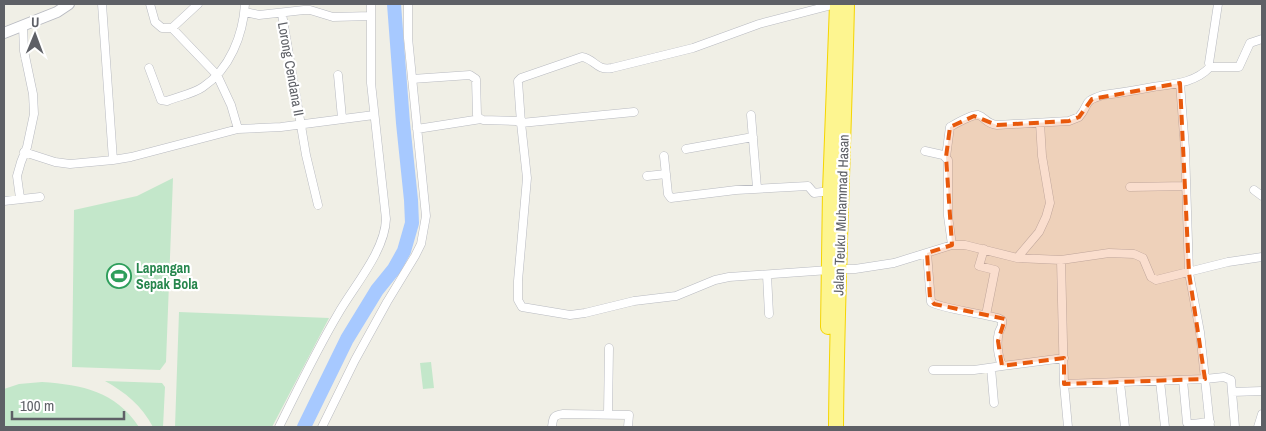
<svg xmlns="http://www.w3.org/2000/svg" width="1266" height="431" font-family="'Archivo Narrow',sans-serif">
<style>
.green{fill:#c3e7ca}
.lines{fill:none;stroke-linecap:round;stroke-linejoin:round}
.river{stroke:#a7c9ff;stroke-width:14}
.street-casing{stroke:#b8bac0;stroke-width:9}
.secondary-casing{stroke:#b9bbc2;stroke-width:12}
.highway-casing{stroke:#f5d501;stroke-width:16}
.street{stroke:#fff;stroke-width:8}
.secondary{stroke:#fff;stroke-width:10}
.highway{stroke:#fdf590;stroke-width:14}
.marked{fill:#e8590c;fill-opacity:0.2;stroke:#e8590c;stroke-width:4;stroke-dasharray:10 6;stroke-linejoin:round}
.labels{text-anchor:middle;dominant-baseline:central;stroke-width:4.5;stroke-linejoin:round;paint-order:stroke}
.street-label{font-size:14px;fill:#5e6066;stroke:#fff}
.leisure-label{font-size:14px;font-weight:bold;fill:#27864d;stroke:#fff;text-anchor:start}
</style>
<rect width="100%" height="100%" fill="#f0efe6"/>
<path class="green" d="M173,178L166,362L160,370L72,367L74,210L137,196Z
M179,312L329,318L272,427H175Z
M431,362L434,388L423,389L420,363Z
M105,381L162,383L165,387L163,427H153C142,406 125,392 105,381Z
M42,382C83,385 115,391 139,427H4V389L19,384Z"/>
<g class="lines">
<path class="river" d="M304,427L347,339L377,290L394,269L404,251L412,223L411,200L403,123L394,4"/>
<defs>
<path id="street" d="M102,4L113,160
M150,4L155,22L162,28H172L217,75L231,105L238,129
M1218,4L1209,63L1210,67H1239L1250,43L1262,39
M245,12L259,15L304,10H310L333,17L371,16
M282,14L306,155L318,205
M172,28L198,4
M149,68L161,100L167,101C179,96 193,94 203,87C230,69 243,35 245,4
M338,75L342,118
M412,79L470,75L476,79L477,115L479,118L483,120L516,121L521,123L527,178L518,281V300L522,307L570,315L585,313L634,301L676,296L715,280L729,277L829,270
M1180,83L1185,149L1189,273L1200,332L1205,379L1224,377L1231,380L1235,427
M634,112L521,123L518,81L521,78L582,57C595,59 596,71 612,68L693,48L759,24L836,4
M751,115L757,188
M417,129L481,119
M686,149L753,137
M925,151L943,155L948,160V216L952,245
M24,152L55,162L70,164L113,160L131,157L238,129L281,127L374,115
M664,156L668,194L671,198L736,190L808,186L814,193L830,191
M946,157L950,127C955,124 973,114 978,115C985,117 986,124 997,125L1069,121L1079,117C1091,103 1081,102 1103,95C1120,93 1137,90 1153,87C1174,84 1195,83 1210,67
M647,176L666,174
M1130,187L1186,186
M1254,190L1262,196
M20,198L17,176L21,162L27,147L34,114L33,94L24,51L23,26
M4,201L40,197
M984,249L979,266L995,270L986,315
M927,253L931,302C939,308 984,314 998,318L1002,320C1003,326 1001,327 999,332C996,343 998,355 1002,366L1064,358
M1017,258L1039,232L1046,217L1050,203L1042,156L1040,123
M1061,260L1064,384L1068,427
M840,269H855L894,263L952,245H965L1017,258L1061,260L1109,253L1134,254L1143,258L1151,277L1156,280L1228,262L1262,257
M767,275L769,314
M991,368L994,403
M933,370H974L1002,366
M1183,380L1187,423L1192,424L1210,422
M1160,381L1165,427
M1120,383L1125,427
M1064,384L1205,379L1210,427
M1232,392L1262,391
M608,414L609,348
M279,427C298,389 316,351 338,314C354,286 385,251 386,219L371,83V4
M322,427L355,360L387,302L415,256L421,244L426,216L408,38V4
M552,427C553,418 553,415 563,414L629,415L628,427
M1258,427L1262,414"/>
<path id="secondary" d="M4,33L57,12L69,4"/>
<path id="highway" d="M828,327L830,191L837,4
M836,427C837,286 844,145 847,4"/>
</defs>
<use href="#street" class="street-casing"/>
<use href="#secondary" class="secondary-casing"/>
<use href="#highway" class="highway-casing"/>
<use href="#street" class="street"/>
<use href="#secondary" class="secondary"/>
<use href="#highway" class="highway"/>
</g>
<path class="marked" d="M1180,83L1189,273L1205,379L1064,384V358L1002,366L998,341L1005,319L934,304L930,298L927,253L952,245L946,157L950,127L974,116L997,125L1069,121L1079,117L1092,99Z"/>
<defs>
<symbol id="stadium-ring" viewBox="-11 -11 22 22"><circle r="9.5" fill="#fff" stroke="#2e9e5b" stroke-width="1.5"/><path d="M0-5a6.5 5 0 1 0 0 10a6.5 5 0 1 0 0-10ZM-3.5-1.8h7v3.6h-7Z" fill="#2e9e5b"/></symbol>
</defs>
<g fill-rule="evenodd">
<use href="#stadium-ring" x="105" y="262" width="28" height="28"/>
</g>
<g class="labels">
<g class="street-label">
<text transform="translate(291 69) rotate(80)">Lorong Cendana II</text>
<text transform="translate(841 215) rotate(-88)">Jalan Teuku Muhammad Hasan</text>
</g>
<g class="leisure-label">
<text x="136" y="268">Lapangan<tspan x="136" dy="16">Sepak Bola</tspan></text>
</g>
</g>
<rect width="1266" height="431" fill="none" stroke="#5e6066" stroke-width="10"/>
<g transform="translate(35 35) rotate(1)" stroke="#ffffff" stroke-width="4" paint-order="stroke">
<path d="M0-4L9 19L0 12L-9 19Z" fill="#5e6066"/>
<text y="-8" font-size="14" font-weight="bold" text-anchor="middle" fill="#5e6066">U</text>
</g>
<path d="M12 411v8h112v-8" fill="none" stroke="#5e6066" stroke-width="2.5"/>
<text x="20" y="411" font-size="15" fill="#5e6066" stroke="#ffffff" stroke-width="4" paint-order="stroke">100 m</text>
</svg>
